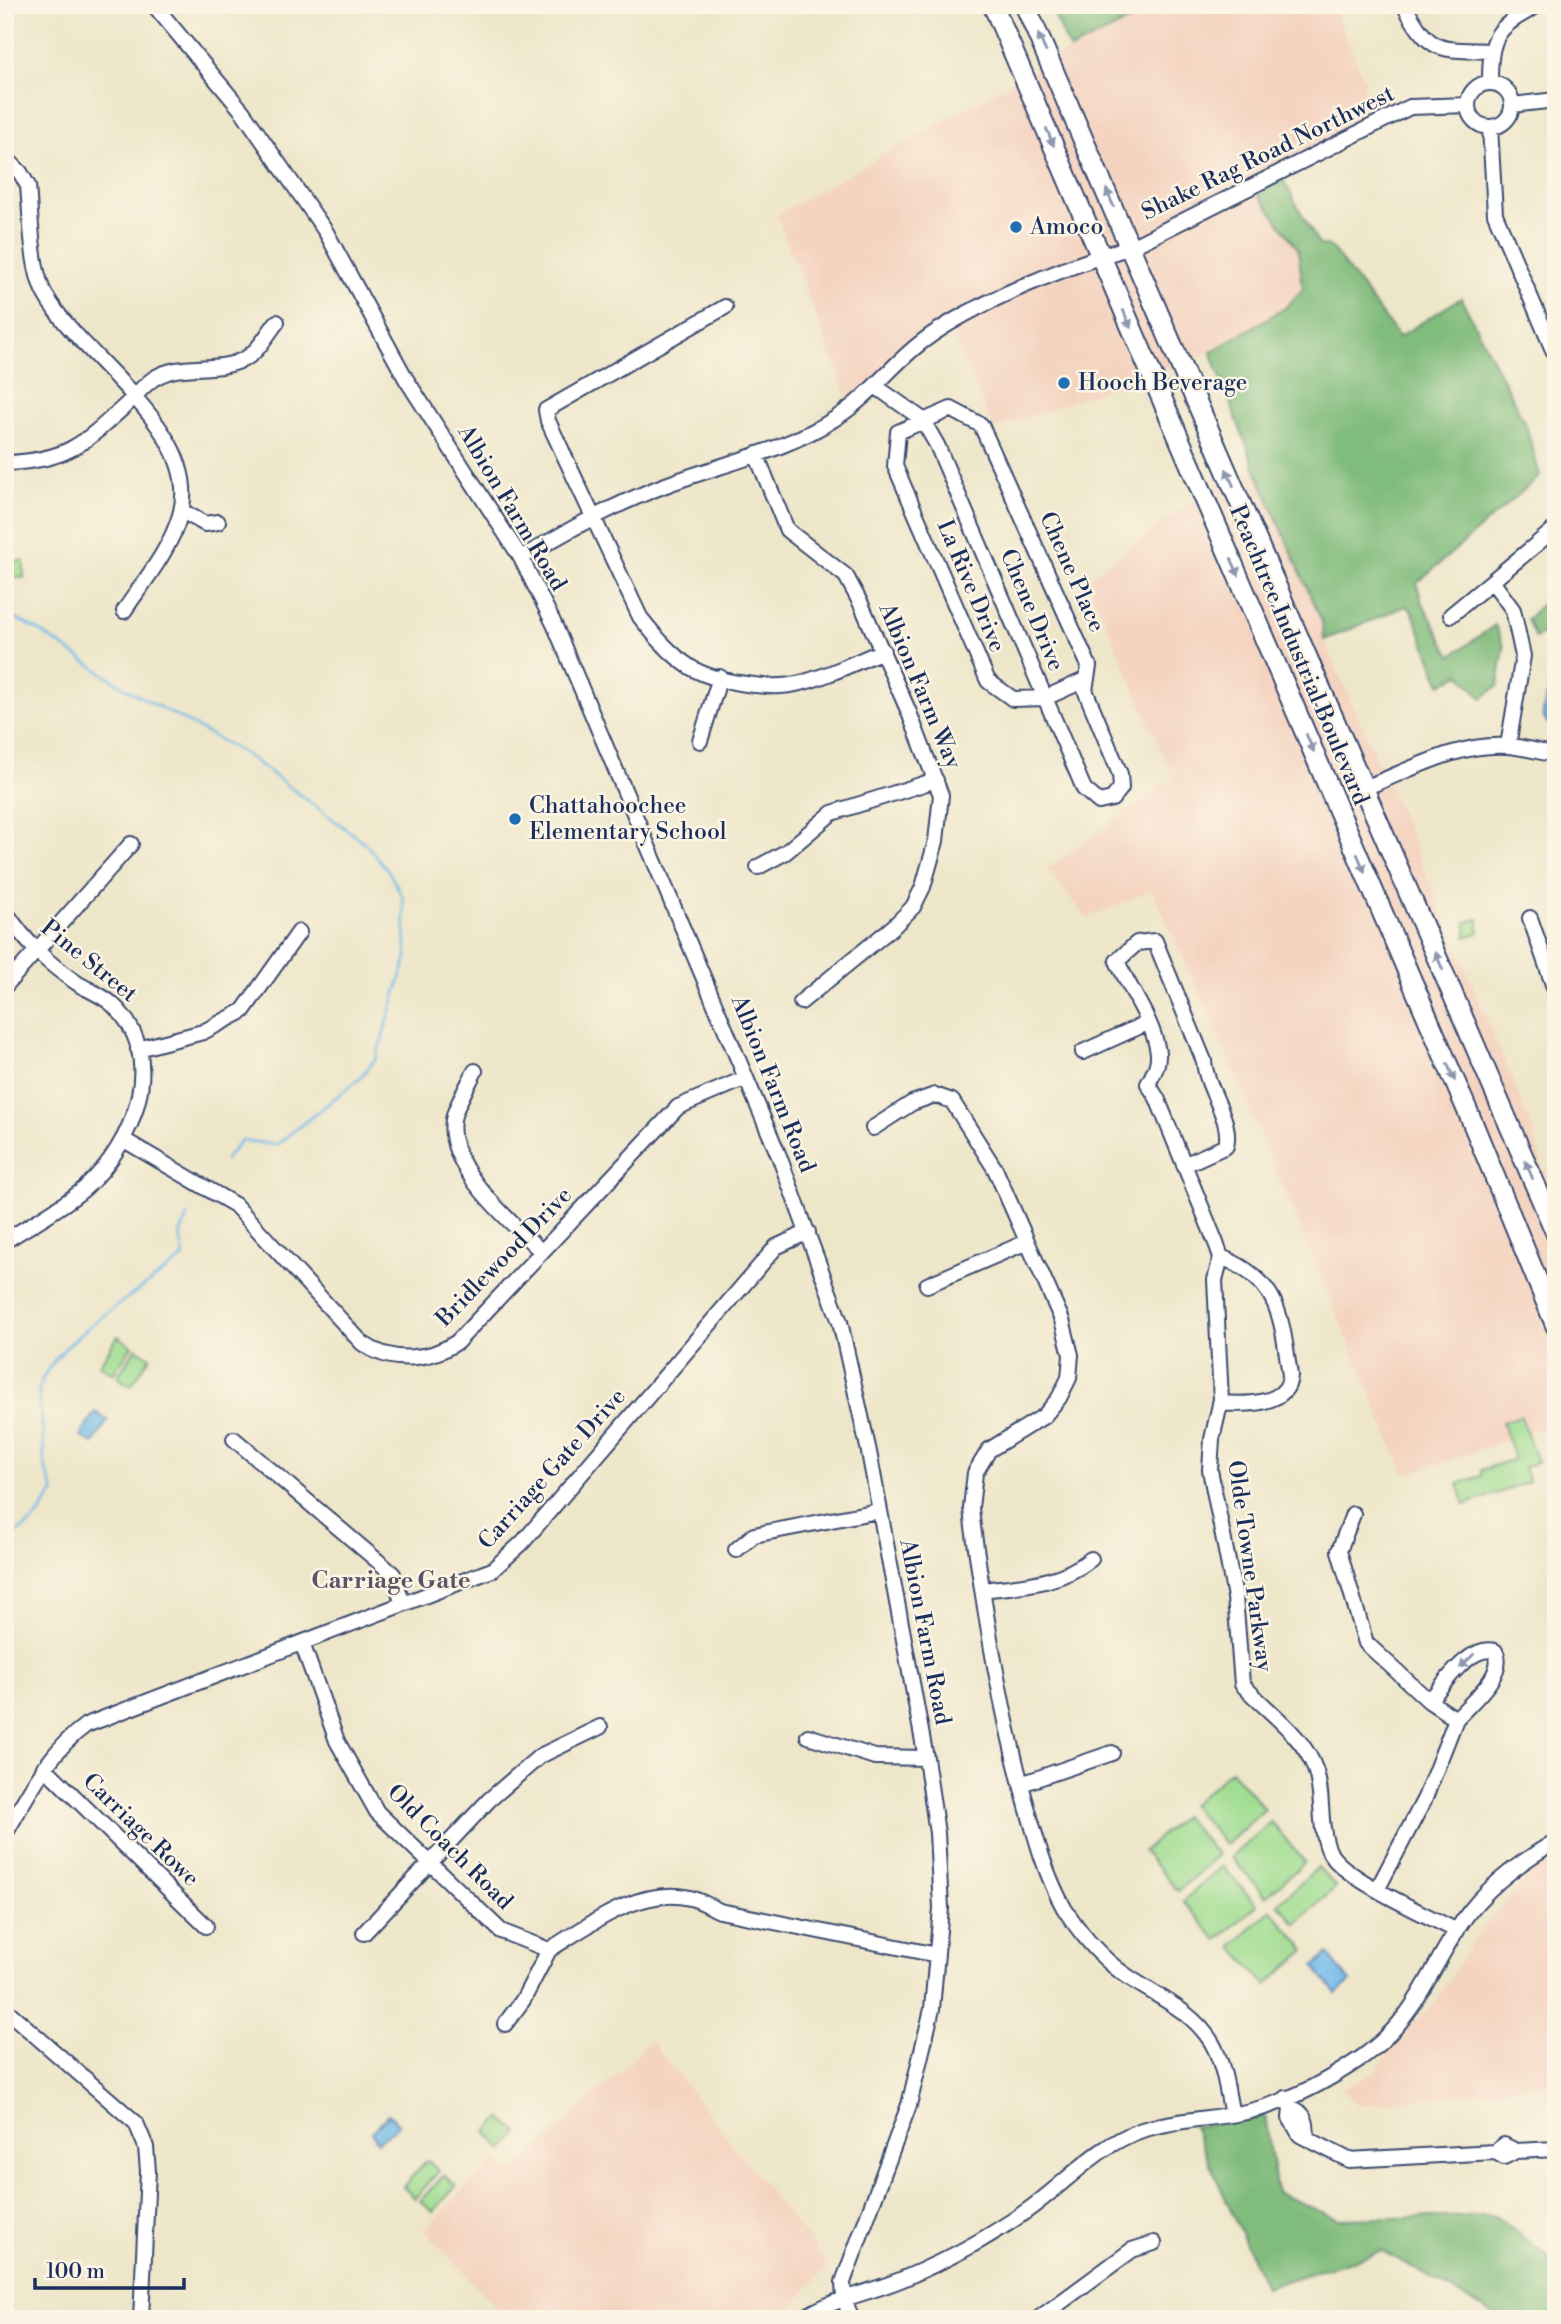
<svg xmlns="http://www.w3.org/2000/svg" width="1561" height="2324" font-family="'Libre Bodoni',serif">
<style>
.built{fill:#f4d3c0}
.green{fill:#a0dd92;stroke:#5e8678;stroke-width:2}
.forest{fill:#80bc7c;stroke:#4e766d;stroke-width:2}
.water{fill:#71bae9;stroke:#4674a4;stroke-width:2}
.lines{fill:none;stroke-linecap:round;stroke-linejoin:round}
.stream{stroke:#71bae9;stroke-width:2.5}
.minor-casing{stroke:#3b4a6e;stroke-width:18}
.highway-casing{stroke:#3b4a6e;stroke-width:23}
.minor{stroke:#fff;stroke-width:14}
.highway{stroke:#fff;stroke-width:19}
.oneway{fill:#8d97ae}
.poi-dot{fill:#1f6fb2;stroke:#fcf5e5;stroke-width:2.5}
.labels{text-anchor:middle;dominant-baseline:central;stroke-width:5;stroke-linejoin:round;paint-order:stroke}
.street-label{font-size:23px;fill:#1b2f5e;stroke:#fcf5e5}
.poi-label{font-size:23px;fill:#1b2f5e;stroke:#fcf5e5;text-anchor:start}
.neighbourhood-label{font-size:24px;font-weight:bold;fill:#5b5667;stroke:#fcf5e5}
</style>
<rect width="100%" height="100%" fill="#fcf5e5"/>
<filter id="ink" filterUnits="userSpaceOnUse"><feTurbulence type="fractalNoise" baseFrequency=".0143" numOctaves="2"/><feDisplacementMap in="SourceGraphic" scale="14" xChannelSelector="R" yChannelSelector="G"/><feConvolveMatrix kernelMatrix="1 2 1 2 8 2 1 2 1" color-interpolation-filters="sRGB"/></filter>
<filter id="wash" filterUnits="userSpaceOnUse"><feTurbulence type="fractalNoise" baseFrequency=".00686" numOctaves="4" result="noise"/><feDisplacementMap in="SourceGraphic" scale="28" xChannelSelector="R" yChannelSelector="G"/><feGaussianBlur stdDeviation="1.57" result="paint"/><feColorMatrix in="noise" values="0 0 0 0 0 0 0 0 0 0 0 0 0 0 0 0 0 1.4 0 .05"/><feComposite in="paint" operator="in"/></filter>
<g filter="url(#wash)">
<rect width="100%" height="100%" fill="#eee6c9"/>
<path class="built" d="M1161,5H1332L1365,82L1358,114L1339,131L1250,181L1298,249L1303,289L1285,308L1211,352L994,429L950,330L851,406L776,215L1070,50Z
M1255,468L1322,622L1324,640L1394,797L1532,1127L1556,1215V1423L1405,1475L1212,1020L1152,890L1087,918L1047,869L1173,778L1087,579L1215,484Z
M1556,1850V2083L1358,2106L1341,2089L1374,2073L1399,2037L1434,2004L1470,1945L1547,1852Z
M650,2040L828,2265L781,2319H507L424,2230L495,2159L511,2173L628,2064Z"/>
<path class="green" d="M5,561H24V578L5,577Z
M1479,919V932L1466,937V922Z
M118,1336L132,1346L113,1374L99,1365Z
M136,1348L150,1357L131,1386L117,1377Z
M1521,1416L1537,1462L1524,1467L1529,1482L1465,1505L1458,1484L1481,1476V1470L1514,1459L1502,1422Z
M1231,1770L1265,1809L1226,1845L1191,1805Z
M1183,1816L1218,1855L1178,1891L1143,1851Z
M1271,1822L1305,1862L1266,1897L1231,1857Z
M1222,1866L1257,1905L1217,1940L1183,1901Z
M1318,1867L1336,1887L1296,1924L1278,1904Z
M1271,1910L1306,1950L1266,1985L1232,1946Z
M501,2118L519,2133L502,2150L487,2132Z
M427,2160L439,2171L415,2198L403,2187Z
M444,2175L456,2186L433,2212L420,2201Z"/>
<path class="forest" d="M1050,5H1161L1070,50Z
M1276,167L1319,245L1331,247L1399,337L1461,298L1526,425L1540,476L1417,583L1421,600L1451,656L1495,625L1504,647L1498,686L1482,698L1460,674L1441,685L1412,611L1406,606L1324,640L1322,622L1255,468L1211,352L1285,308L1303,289L1298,249L1249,181Z
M1556,590V628L1535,638L1527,619Z
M1265,2116L1277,2193L1339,2219L1495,2216L1556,2262V2319H1503L1383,2251L1265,2287L1193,2126L1240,2122Z"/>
<path class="water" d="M1556,660V732C1538,714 1542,716 1548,693C1550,684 1550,674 1550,664Z
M95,1412L108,1420L93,1444L80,1436Z
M1328,1954L1350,1981L1336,1994L1314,1966Z
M389,2114L399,2125L378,2142L371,2132Z"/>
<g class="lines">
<path class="stream" d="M5,613L38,630L125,688L245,754L365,843L389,872L403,898L407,958L376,1058L359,1079L276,1145L241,1140L225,1160
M5,1541L35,1520L54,1492C43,1464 44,1464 43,1435C43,1421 38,1405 39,1391C45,1345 148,1287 184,1257L180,1235L188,1215"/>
</g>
</g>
<g filter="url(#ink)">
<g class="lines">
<defs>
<path id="minor" d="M154,5L243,112L326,232L406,379L521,558L554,624L779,1156L840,1322L869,1452L926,1758L937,1833L941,1908L932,2009L909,2105L843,2282L844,2299L852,2319
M1404,5C1431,54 1437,49 1490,51
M1490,83C1490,35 1496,28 1538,5
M1468 105a22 22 0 1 1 44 0a22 22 0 1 1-44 0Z
M1512,105L1556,100
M1490,127L1495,214L1556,357
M5,157L20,172L28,186C31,216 31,272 46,296C82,359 205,433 180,515C170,550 144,581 124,611
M725,307L546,410L548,421L640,617C655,636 670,654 690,667C713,682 770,690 796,684C825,678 855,662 883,651
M875,386L922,419L937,445L1084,789L1099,802L1112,799L1121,788L1120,774L1085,690L1089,666L981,425L951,409L898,432L895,466L988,681L1013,699L1045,698L1087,679
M756,454L787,530L846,576L861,604L908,710L941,795L936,841L923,887L913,907L893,927L801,1002
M5,463C67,461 82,445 126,405C135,396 143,386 153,379C182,360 216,375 246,358C258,352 268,333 277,322
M182,511L205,524L218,522
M521,558C567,531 613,505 663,486C720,464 784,452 836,418C869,397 892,364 923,341C975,302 1069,265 1131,247L1410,107L1468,105
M1492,581L1513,610L1523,656L1508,746
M1451,615L1556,528
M700,741L720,677
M1364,788C1409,771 1458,742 1508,746C1524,747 1540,752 1556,755
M758,867L786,852L832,813L936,780
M5,911C26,943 48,964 80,985C91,991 103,996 112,1004C169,1056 134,1144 85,1188C62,1208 31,1224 5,1241
M1530,918L1556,993
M5,986L131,844
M138,1049L203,1032L243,1011L299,932
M1083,1052L1147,1023
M475,1071C468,1085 459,1100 454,1115C441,1164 510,1221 541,1251
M873,1128L912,1103L935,1095L952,1101L995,1169L1062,1320L1071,1355L1069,1378L1059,1398L1044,1416L989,1450L975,1473L971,1508L973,1527C986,1620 1001,1713 1026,1803C1036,1839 1046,1876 1064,1908C1078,1930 1096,1952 1116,1968C1147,1993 1191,2007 1212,2043C1224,2064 1227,2091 1232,2115
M124,1140L235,1205L362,1343C391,1364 429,1361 457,1342L678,1107L746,1078
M1184,1165L1226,1146C1233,1119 1206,1090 1204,1061L1155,941L1137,943L1117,961C1130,990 1154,1022 1158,1053C1159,1065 1153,1074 1148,1084L1157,1098L1216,1243L1221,1257L1215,1280L1221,1400L1212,1439L1210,1470L1235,1597L1242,1684C1266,1711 1303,1734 1315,1769C1325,1796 1317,1826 1330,1853C1344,1879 1429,1916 1457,1931
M927,1285L1027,1242
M1220,1403C1243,1405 1289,1406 1290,1375C1281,1318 1281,1281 1221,1257
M234,1439L393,1574L403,1604
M1353,1514L1339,1551L1366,1643L1429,1701L1456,1719L1425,1798L1378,1888
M736,1550L754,1535L878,1511
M982,1590C1022,1585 1058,1585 1091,1559
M302,1643L337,1741L377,1812L501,1931L549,1950
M1429,1701C1445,1683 1470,1644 1495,1651C1508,1673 1470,1703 1456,1719
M808,1736L875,1757L926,1758
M44,1767L206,1926
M1021,1784L1112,1753
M5,1834C28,1795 48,1752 86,1725L492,1570L522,1543L776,1247L808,1232
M364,1933L489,1800L540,1756L600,1727
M549,1950C589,1925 640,1886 690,1898C700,1900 711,1907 720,1911L937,1955
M5,2009L136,2123L146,2147L148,2171L141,2319
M505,2024L523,2000L549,1950
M1286,2098L1291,2108L1290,2118L1300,2135L1349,2160L1495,2152L1504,2145L1516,2151
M1291,2108C1305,2111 1308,2124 1306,2137
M1495,2152L1504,2157L1516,2151L1556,2149
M802,2319C833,2298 871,2293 905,2278C947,2260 988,2238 1025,2212C1064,2185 1097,2145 1142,2130C1174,2120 1208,2119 1241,2113C1283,2105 1326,2082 1361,2058C1423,2014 1428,1966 1470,1911C1494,1881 1524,1860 1556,1841
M1038,2319L1132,2250L1154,2243"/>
<path id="highway" d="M993,5L1471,1119L1556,1326
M1025,5L1556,1233"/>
</defs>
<use href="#minor" class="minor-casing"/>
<use href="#highway" class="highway-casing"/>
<use href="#minor" class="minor"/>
<use href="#highway" class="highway"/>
</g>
<defs><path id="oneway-solid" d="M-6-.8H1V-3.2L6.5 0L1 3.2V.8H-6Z" transform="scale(1.75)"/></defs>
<g class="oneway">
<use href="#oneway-solid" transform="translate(1042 43) rotate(-114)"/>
<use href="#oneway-solid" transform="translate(1050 137) rotate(67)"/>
<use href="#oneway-solid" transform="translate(1110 198) rotate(-113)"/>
<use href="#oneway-solid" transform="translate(1127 319) rotate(67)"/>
<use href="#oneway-solid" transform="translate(1230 478) rotate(-114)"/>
<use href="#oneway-solid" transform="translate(1235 567) rotate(66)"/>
<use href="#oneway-solid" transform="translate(1310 743) rotate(67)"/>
<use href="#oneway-solid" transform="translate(1361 863) rotate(67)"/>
<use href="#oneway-solid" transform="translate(1439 961) rotate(-113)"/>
<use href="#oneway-solid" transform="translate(1451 1072) rotate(67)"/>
<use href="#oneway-solid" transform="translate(1529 1170) rotate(-113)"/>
<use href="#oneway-solid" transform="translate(1467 1661) rotate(135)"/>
</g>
</g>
<g class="poi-dot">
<circle cx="1016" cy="227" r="7"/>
<circle cx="1064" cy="383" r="7"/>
<circle cx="515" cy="819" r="7"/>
</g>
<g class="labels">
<g class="street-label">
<text transform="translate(1268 153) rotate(-26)">Shake Rag Road Northwest</text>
<text transform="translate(512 508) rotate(59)">Albion Farm Road</text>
<text transform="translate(1072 572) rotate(66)">Chene Place</text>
<text transform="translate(971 586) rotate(67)">La Rive Drive</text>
<text transform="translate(1032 610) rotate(67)">Chene Drive</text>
<text transform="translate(1299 655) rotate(67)">Peachtree Industrial Boulevard</text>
<text transform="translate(920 686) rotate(67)">Albion Farm Way</text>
<text transform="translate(89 961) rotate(39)">Pine Street</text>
<text transform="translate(773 1084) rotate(68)">Albion Farm Road</text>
<text transform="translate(504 1257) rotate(-46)">Bridlewood Drive</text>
<text transform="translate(552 1469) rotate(-48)">Carriage Gate Drive</text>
<text transform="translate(1250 1566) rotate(82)">Olde Towne Parkway</text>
<text transform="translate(925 1632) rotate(79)">Albion Farm Road</text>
<text transform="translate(141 1830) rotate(44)">Carriage Rowe</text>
<text transform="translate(450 1847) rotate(45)">Old Coach Road</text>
</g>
<g class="poi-label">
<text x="1030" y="227">Amoco</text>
<text x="1078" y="383">Hooch Beverage</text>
<text x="529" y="806">Chattahoochee<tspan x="529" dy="26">Elementary School</tspan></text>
</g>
<g class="neighbourhood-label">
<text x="391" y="1581">Carriage Gate</text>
</g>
</g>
<rect width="1561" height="2324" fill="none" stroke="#fcf5e5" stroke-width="28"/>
<path d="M35 2278v10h149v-10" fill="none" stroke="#1b2f5e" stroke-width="3.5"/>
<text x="46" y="2278" font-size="21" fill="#1b2f5e" stroke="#fcf5e5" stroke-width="5" paint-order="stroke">100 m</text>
</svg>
